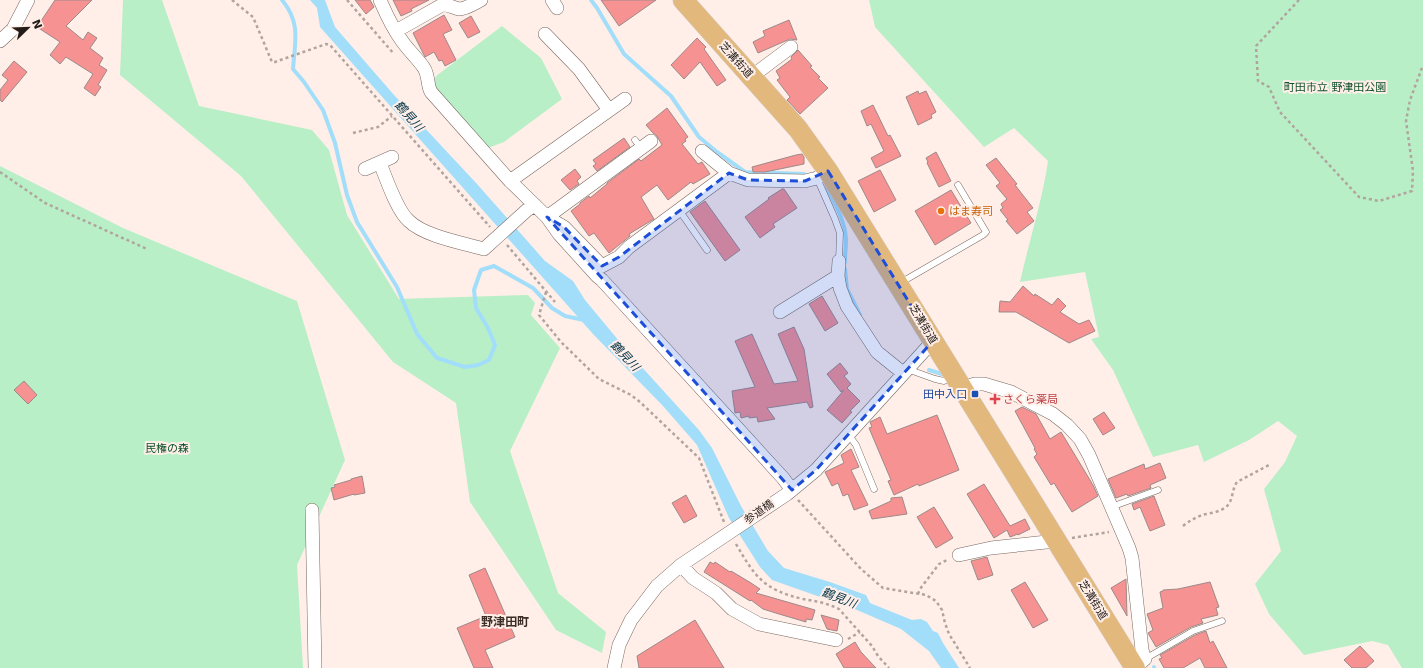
<svg xmlns="http://www.w3.org/2000/svg" width="1423" height="668" font-family="'DejaVu Sans','Noto Sans JP',sans-serif">
<style>
.green{fill:#b8efc7}
.water{fill:#a2defa}
.lines{fill:none;stroke-linecap:round;stroke-linejoin:round}
.stream{stroke:#a2defa;stroke-width:4}
.building{fill:#f69292;stroke:#9e8989}
.lane-casing{stroke:#786860;stroke-width:7}
.street-casing{stroke:#786860;stroke-width:14}
.primary-casing{stroke:#d3d1d1;stroke-width:21}
.path{stroke:#b1a49e;stroke-width:2.5;stroke-dasharray:3 3;stroke-linecap:butt}
.lane{stroke:#fff;stroke-width:6}
.street{stroke:#fff;stroke-width:13}
.primary{stroke:#e2b87c;stroke-width:20}
.marked{fill:#1d4ed8;fill-opacity:0.2;stroke:#1d4ed8;stroke-width:3;stroke-dasharray:8 5;stroke-linejoin:round}
.food-dot{fill:#e8710a;stroke:#ffefe8;stroke-width:1.5}
.transit-dot{fill:#1a4fb4;stroke:#ffefe8;stroke-width:1.5}
.health-dot{fill:#e0444e;stroke:#ffefe8;stroke-width:1.5}
.labels{text-anchor:middle;dominant-baseline:central;stroke-width:4;stroke-linejoin:round;paint-order:stroke}
.street-label{font-size:11px;fill:#221b18;stroke:#ffefe8}
.park-label{font-size:11px;fill:#0d512b;stroke:#ffefe8}
.food-label{font-size:11px;fill:#c56008;stroke:#ffefe8;text-anchor:start}
.transit-label{font-size:11px;fill:#164399;stroke:#ffefe8;text-anchor:end}
.health-label{font-size:11px;fill:#be3a42;stroke:#ffefe8;text-anchor:start}
.water-label{font-size:12px;font-style:italic;fill:#003346;stroke:#ffefe8}
.neighbourhood-label{font-size:12px;font-weight:bold;fill:#3d2f28;stroke:#ffefe8}
</style>
<rect width="100%" height="100%" fill="#ffefe8"/>
<path class="green" d="M123,0H162L199,106L312,130L329,150L347,215L399,299L528,295L535,303L531,315L560,348L510,451L558,593L606,632L602,653L556,630L470,502L456,403L393,362L241,176L120,75Z
M869,0H1423V668H1402L1388,645L1372,641L1304,655L1269,614L1255,584L1281,551L1264,489L1285,462L1297,436L1278,421L1249,440L1204,462L1198,445L1153,457L1113,370L1091,339L1099,337L1085,272L1020,282C1029,241 1042,202 1048,161L1014,128L984,147L875,27Z
M502,26L541,58L562,99L504,142L488,148L433,86L436,76Z
M0,166L123,228L297,301L345,460L297,565L303,668H0Z"/>
<path class="water" d="M310,0H325L335,27L394,95L477,184L545,261L573,281L585,300L629,353L699,430L712,448L741,506L768,551L784,568L830,582L866,595L870,603L912,620L921,619L927,622L933,631L938,633L943,643L959,668H941L929,651L901,629L857,610L772,580L760,567L729,518L697,445L663,406L593,334L320,27L317,8Z"/>
<g class="lines">
<path class="stream" d="M282,0C301,23 295,41 293,69L304,82L323,110L335,143L347,195L357,222L397,287L417,334L437,358L465,367L478,365L489,360L495,345L488,328L476,308L474,290L481,270L494,266L533,288L552,308L565,316L584,320
M591,0L597,8L624,54L671,96L699,137L717,152L745,172L804,174
M827,188C835,204 845,221 846,239C846,247 845,254 845,262
M845,269L847,289L860,315
M929,370L942,374
M1154,667V668"/>
</g>
<path class="building" d="M55,0H92L66,26L83,40L88,32L97,38L90,48L103,58L99,65L107,70L98,85L101,87L95,96L84,88L93,74L66,57L60,64L50,55L60,42L37,27Z
M355,0H370L374,7L366,14Z
M393,0H429L411,9L412,11L401,16Z
M601,0H656L619,26Z
M444,15L452,30L443,34L456,60L445,66L442,60L439,61L434,52L425,57L413,33Z
M471,16L480,32L468,38L459,23Z
M789,20L797,40L790,39L758,53L753,42L765,36L763,31Z
M697,38L706,47L704,49L726,80L717,86L700,62L684,79L671,65Z
M798,50L812,66L810,67L820,77L818,78L828,88L800,114L787,100L790,97L777,80L780,78L776,71L792,59L791,57Z
M14,61L27,72L2,102L0,100V90L8,80L2,75Z
M918,91L919,94L926,91L936,112L931,115L932,118L918,125L906,97Z
M873,105L888,136L890,135L901,156L876,168L871,158L884,151L871,124L867,126L861,111Z
M667,108L688,137L685,139L686,141L682,144L698,164L702,162L710,174L693,184L691,182L668,200L657,185L641,197L654,219L629,234L630,236L609,253L594,233L589,236L571,211L580,204V203L589,196L590,198L607,184V183L639,159L641,161L662,145L657,136L653,133L646,125Z
M624,138L630,147L597,171L593,166L596,164L593,160Z
M936,152L951,181L939,187L927,163L928,162L926,158Z
M802,154L804,157V164L765,172H753L752,167L796,155Z
M996,158L1017,184L1015,185L1033,208L1027,212L1034,221L1017,234L1006,221L1008,220L1000,210L1003,208L1001,204L1007,199L996,186L1000,183L986,165Z
M575,169L581,177L577,181L579,184L570,190L561,180Z
M880,170L896,200L874,212L858,181Z
M782,189H784L797,208L773,224L775,227L760,238L745,217L769,199L768,198Z
M951,190L971,223L935,245L915,211Z
M705,201L740,250L725,261L690,212Z
M1023,286L1034,296L1035,294L1052,305L1058,298L1066,306L1060,312L1079,324L1089,320L1095,331L1069,343L1016,312H999L1000,301L1010,302Z
M822,296L838,323L825,331L809,304Z
M794,327L804,349L813,407L810,408L807,402L767,408L775,419L758,422L757,417L749,418V416L741,418L740,412L735,413L732,391L755,387L735,341L752,334L774,384L798,381L778,334Z
M840,363L848,373L844,376L851,384L847,388L860,401L850,411L852,412L842,423L827,410L844,390L841,392L827,374Z
M24,381L37,395L28,404L14,390Z
M1022,407L1036,414L1050,439L1061,432L1093,485L1098,496L1072,512L1054,483L1051,485L1034,457L1037,454L1034,449L1035,448L1015,411Z
M1104,412L1115,428L1103,435L1093,419Z
M937,415L959,470L919,486L918,484L894,495L888,481L891,480L869,428L872,427L870,422L880,417L887,434Z
M851,449L859,467L851,470L868,505L854,510L848,494L843,496L838,483L832,486L825,472L844,463L841,455Z
M1160,463L1166,478L1150,485L1151,488L1128,496L1127,494L1116,498L1108,479L1144,464L1145,469Z
M362,476L365,493L354,495V494L334,500L331,488L335,487L334,485L351,480V479Z
M984,484L1010,526L1025,519L1030,529L1018,535V534L1010,537L1007,530L994,538L967,494Z
M686,495L697,516L684,523L672,503Z
M1154,496L1165,525L1150,531L1140,507L1134,510L1132,504Z
M902,497L907,514L872,519L869,511L891,501V498Z
M934,507L953,538L936,548L917,517Z
M987,557L993,575L978,580L971,561Z
M710,562L714,564L715,562L730,572L731,571L751,583L760,589L756,593L815,610L812,620L806,619V622L779,614L763,609L751,600L750,601L704,572Z
M485,568L515,637L485,650L493,668H474L457,628L486,616L469,575Z
M1126,579L1127,616L1111,588Z
M1025,582L1048,620L1033,628L1011,590Z
M1210,582L1219,607L1216,608L1218,615L1201,619L1203,623L1191,627L1156,647L1148,633L1153,630L1147,614L1163,608L1160,592L1163,591V590L1178,589Z
M821,615L839,620L837,631L827,629Z
M695,620L724,668H639L637,656Z
M1206,631L1210,643L1213,641L1227,668H1205L1200,658L1183,668H1164L1159,659L1162,658L1160,655L1195,635Z
M855,642L861,652L876,668H844L836,654Z
M1360,646L1374,661L1366,668H1352L1344,660Z"/>
<g class="lines">
<defs>
<path id="lane" d="M635,140L641,148
M817,178L835,219L840,233L839,261
M679,210L707,250
M900,283L983,235L986,232L958,185
M907,369L935,379L944,381L953,378
M848,434L856,445L874,489
M1111,507L1158,490
M1145,659L1193,631L1222,621"/>
<path id="street" d="M380,0C386,14 393,29 402,41C409,51 418,59 424,68C429,76 427,85 431,92L510,181L547,217L559,234L597,276L602,280L783,478L792,490
M552,0L557,8
M396,31L442,5C449,4 453,8 459,9C466,9 475,3 481,0
M545,34L579,69L609,110
M0,41L13,29L28,0
M751,77L791,47
M651,141L547,217L564,227L602,266L619,257L629,247L729,173
M702,151L729,173L748,180L805,181L817,178L828,171
M380,163C386,178 397,211 409,221C424,236 463,243 484,249L527,210L535,205
M365,169L392,157
M510,181L625,99
M839,261L838,276L840,288L847,306L877,352L903,373
M780,312L838,276
M963,388L975,384H984L1011,392L1053,414L1067,425L1080,439L1089,455L1129,548L1132,558L1142,650L1145,659L1135,668
M312,510L315,668
M959,555L991,548L1056,541
M681,565L693,578L716,593L732,609L759,624L836,640
M614,668L619,645L631,620L657,586L681,565L787,494L816,470L933,341"/>
<path id="primary" d="M683,0L798,129L828,171L1135,668"/>
</defs>
<use href="#lane" class="lane-casing"/>
<use href="#street" class="street-casing"/>
<use href="#primary" class="primary-casing"/>
<path class="path" d="M232,0L253,17L272,62H275L326,44L330,45L490,227
M347,0L394,54
M1299,0L1256,46L1258,81L1269,87L1280,112L1359,197L1379,201L1412,191L1413,171L1406,121L1410,100L1423,65
M353,133L378,127L392,116
M0,172L45,203L147,249
M507,245L555,302
M546,292L539,315L561,342L599,379L631,395L640,402L699,458L724,522
M798,500L861,569L883,588L926,595L936,601L942,610L945,623L949,634L970,668
M1183,526C1189,521 1195,518 1202,515C1210,513 1222,512 1228,505C1233,499 1232,489 1237,482L1269,465
M1072,538L1109,532
M736,544C755,577 764,590 803,599C815,601 827,603 839,609L872,646L878,656L889,668
M918,594L920,589L939,564L949,559
M848,639L860,632"/>
<use href="#lane" class="lane"/>
<use href="#street" class="street"/>
<use href="#primary" class="primary"/>
</g>
<path class="marked" d="M828,171L933,341L816,470L792,490L547,217L564,227L602,266L619,257L729,173L748,180L805,181Z"/>
<circle class="food-dot" cx="941" cy="211" r="4"/>
<rect class="transit-dot" x="971" y="390" width="8" height="8" rx="2"/>
<path class="health-dot" d="M993 393h4v4h4v4h-4v4h-4v-4h-4v-4h4z"/>
<g class="labels">
<g class="street-label">
<text transform="translate(736 60) rotate(48)">芝溝街道</text>
<text transform="translate(923 324) rotate(59)">芝溝街道</text>
<text transform="translate(759 512) rotate(-34)">参道橋</text>
<text transform="translate(1093 600) rotate(58)">芝溝街道</text>
</g>
<g class="park-label">
<text x="1335" y="87">町田市立 野津田公園</text>
<text x="167" y="448">民権の森</text>
</g>
<g class="food-label">
<text x="949" y="211">はま寿司</text>
</g>
<g class="transit-label">
<text x="967" y="394">田中入口</text>
</g>
<g class="health-label">
<text x="1003" y="399">さくら薬局</text>
</g>
<g class="water-label">
<text transform="translate(409 116) rotate(48)">鶴見川</text>
<text transform="translate(625 356) rotate(47)">鶴見川</text>
<text transform="translate(839 598) rotate(21)">鶴見川</text>
</g>
<g class="neighbourhood-label">
<text x="505" y="622">野津田町</text>
</g>
</g>
<g transform="translate(28 28) rotate(67)" stroke="#ffefe8" stroke-width="3" paint-order="stroke">
<path d="M0-3L7 15L0 10L-7 15Z" fill="#221b18"/>
<text y="-6" font-size="11" font-weight="bold" text-anchor="middle" fill="#221b18">N</text>
</g>
</svg>
